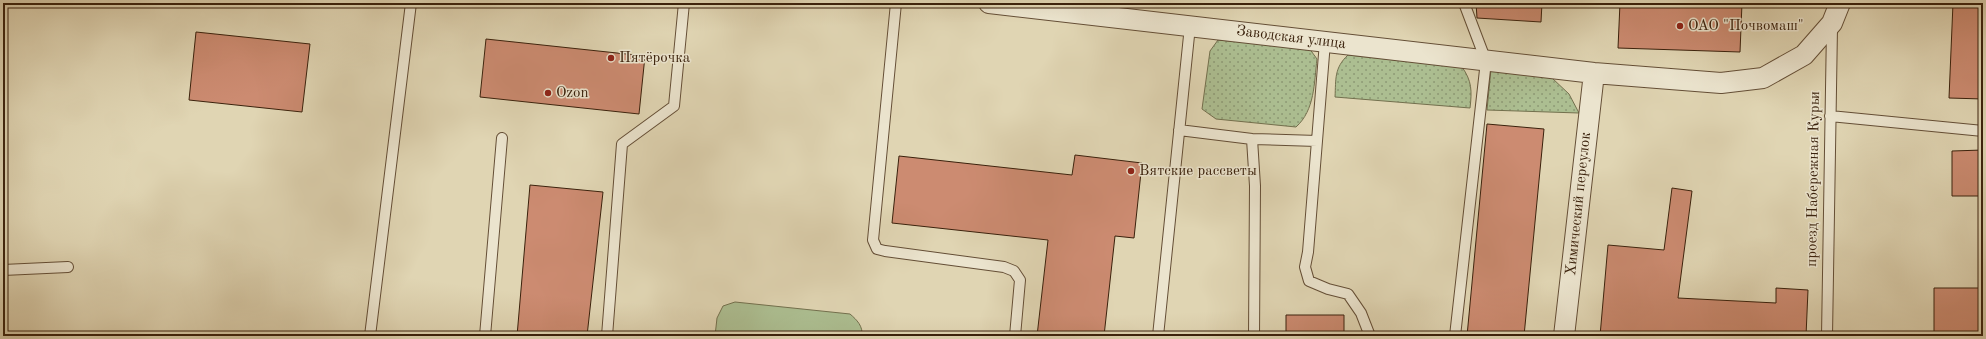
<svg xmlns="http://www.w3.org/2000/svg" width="1986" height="339" font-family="'Old Standard TT',serif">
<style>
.grass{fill:url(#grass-dots);stroke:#73704e}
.park{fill:#acbe91;stroke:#73704e}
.building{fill:#cc8b71;stroke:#3a210c}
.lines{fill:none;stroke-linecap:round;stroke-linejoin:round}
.service-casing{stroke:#644e36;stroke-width:12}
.minor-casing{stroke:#644e36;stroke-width:22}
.service{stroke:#ebe4ce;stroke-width:10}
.minor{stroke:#ebe4ce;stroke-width:20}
.poi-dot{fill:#8f2418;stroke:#ebe4ce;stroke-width:1.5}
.labels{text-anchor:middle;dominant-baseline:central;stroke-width:3;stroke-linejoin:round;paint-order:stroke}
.poi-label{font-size:15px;fill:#3a210c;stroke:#ebe4ce;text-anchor:start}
.street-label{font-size:15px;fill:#3a210c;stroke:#ebe4ce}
</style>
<defs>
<pattern id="grass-dots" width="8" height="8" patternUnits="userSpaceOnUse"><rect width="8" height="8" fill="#acbe91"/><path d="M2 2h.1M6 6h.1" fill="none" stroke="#8d9a75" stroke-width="1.8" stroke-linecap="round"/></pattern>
</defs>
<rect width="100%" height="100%" fill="#e0d5b3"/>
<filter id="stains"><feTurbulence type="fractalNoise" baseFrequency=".005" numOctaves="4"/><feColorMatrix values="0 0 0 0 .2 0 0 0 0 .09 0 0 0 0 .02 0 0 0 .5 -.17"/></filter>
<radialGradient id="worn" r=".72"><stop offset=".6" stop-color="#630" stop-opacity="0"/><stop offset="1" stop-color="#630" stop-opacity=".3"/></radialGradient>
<path class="grass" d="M1218,40L1309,48L1317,59C1314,83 1315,110 1296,127L1216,119L1202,109L1210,51Z
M1348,55L1462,67C1472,81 1472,91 1470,108L1335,97C1336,79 1334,68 1348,55Z
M1491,69L1552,78L1569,94L1579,113L1487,110Z"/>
<path class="park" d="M735,302L850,314C857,320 863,326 862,336H715L717,318L723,306Z"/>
<path class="building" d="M1476,3H1542L1541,22L1477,18Z
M1620,3H1742L1740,52L1618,48Z
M1953,3H1983V99L1949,98Z
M196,32L310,44L302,112L189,100Z
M486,39L645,56L639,114L480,97Z
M1487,124L1544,129L1524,336H1467Z
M1983,150V196H1952V151Z
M1075,155L1142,163L1134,238L1115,236L1104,336H1037L1048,240L892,223L899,156L1072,175Z
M530,185L603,192L587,336H517Z
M1672,188L1692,191L1678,298L1776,303V288L1808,290L1806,336H1600L1608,245L1664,250Z
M1934,288H1983V336H1934Z
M1286,315H1344V336H1286Z"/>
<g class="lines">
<defs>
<path id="service" d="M896,3L873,240L877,249L885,251L1004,267L1014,271L1020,280L1015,336
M1325,42L1308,252L1305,267L1309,281L1328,289L1348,294L1361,313L1370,336
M1830,116L1983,131
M1179,130L1252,139L1317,141
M1252,139L1255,186L1254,336
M3,270L68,267
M370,336L411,3
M485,336L502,138
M607,336L622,144L674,106L684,3
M1158,336L1190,26
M1455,336L1486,61L1464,3
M1827,336L1832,27"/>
<path id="minor" d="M989,3L1594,73L1721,83L1763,78L1804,55L1832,23L1840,3
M1564,336L1594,73"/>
</defs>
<use href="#service" class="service-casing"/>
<use href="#minor" class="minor-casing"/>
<use href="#service" class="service"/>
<use href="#minor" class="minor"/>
</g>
<g class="poi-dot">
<circle cx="1680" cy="26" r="4"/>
<circle cx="611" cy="58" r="4"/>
<circle cx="548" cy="93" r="4"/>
<circle cx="1131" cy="171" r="4"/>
</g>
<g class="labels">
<g class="poi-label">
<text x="1688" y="26">ОАО "Почвомаш"</text>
<text x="619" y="58">Пятёрочка</text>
<text x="556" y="93">Ozon</text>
<text x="1139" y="171">Вятские рассветы</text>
</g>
<g class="street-label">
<text transform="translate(1291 38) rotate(7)">Заводская улица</text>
<text transform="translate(1814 179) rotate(-89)">проезд Набережная Курьи</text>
<text transform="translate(1579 204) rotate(-84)">Химический переулок</text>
</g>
</g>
<rect width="1986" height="339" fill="none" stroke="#e0d5b3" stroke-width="16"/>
<rect x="4" y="4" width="1978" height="331" fill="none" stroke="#3a210c" stroke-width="2"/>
<rect x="8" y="8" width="1970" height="323" fill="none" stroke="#3a210c"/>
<rect width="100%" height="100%" filter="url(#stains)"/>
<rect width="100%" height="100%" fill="url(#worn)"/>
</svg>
